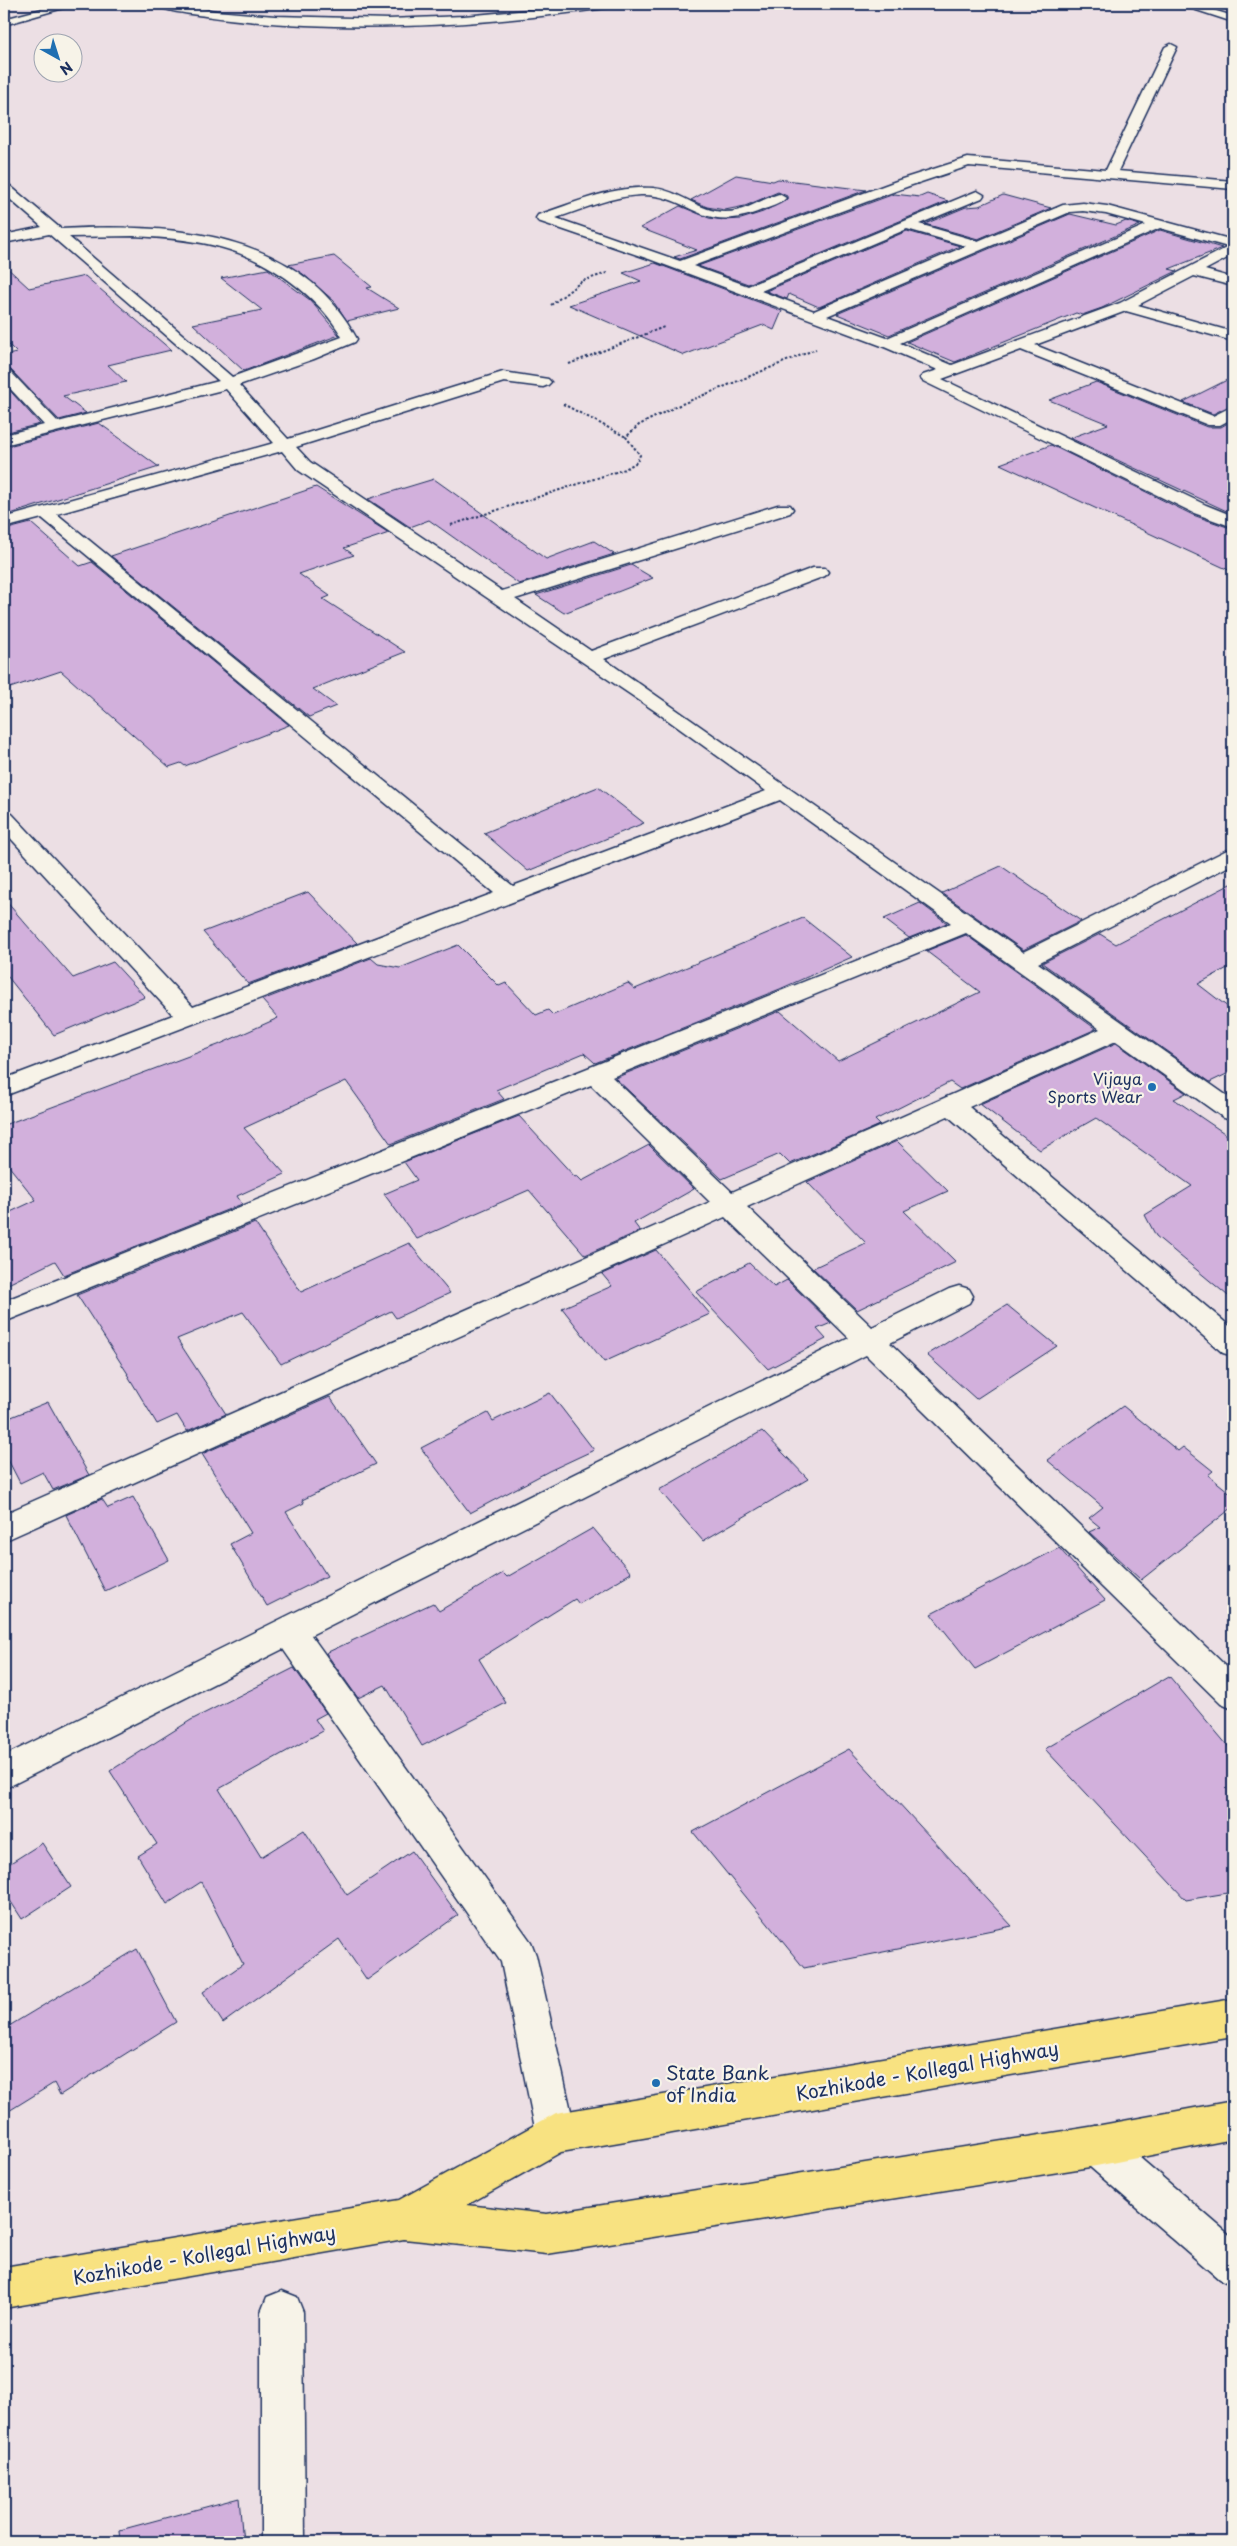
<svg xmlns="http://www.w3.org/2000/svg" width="1237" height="2546" font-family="'Playpen Sans',sans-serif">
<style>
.building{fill:#d2b0dc;stroke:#1b2f5e}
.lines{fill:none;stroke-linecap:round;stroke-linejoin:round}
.street-casing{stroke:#1b2f5e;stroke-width:3}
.secondary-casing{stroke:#1b2f5e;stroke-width:3}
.primary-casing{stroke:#1b2f5e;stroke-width:3}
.path{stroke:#1b2f5e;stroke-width:2;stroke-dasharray:2.5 2;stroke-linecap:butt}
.street{fill:#f7f3e8;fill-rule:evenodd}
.secondary{fill:#f7f3e8;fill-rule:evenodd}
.primary{fill:#f8e281;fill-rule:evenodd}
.poi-dot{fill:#1f6fb2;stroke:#f7f3e8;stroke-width:2}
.labels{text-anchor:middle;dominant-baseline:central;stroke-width:4.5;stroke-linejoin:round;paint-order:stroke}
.poi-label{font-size:16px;fill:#1b2f5e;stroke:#f7f3e8;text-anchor:end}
.near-street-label{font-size:19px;fill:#1b2f5e;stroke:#f7f3e8}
.near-poi-label{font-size:19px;fill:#1b2f5e;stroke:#f7f3e8;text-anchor:start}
</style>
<rect width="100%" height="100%" fill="#ecdfe4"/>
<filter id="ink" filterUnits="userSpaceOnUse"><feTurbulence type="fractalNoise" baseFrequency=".02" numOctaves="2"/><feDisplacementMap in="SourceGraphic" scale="10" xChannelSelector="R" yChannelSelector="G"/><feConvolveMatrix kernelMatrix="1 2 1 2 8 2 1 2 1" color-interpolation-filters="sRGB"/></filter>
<g filter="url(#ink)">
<path class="building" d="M736,175L773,181L778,179L866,190L680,259L674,257L697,250L640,228L680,206L709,218L724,220L741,219L763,212L787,199V196L778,192L745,206L725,210L707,207L691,200Z
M894,194L920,197L927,194L948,201L748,284L698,266Z
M1003,195L1051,208L978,239L925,224L966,207L979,206Z
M1070,214L1116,225L1126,221L1140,225L889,335L837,314Z
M1160,230L1222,248L1169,269L1177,271L1102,308L1082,315L1076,313L955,362L907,342Z
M907,231L960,246L819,307L789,294L787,299L766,291Z
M334,256L372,287L367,288L399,308L347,321L334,301L303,274L288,265Z
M655,263L782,311L774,330L763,325L684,355L569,305L641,281L623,273Z
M4,265L29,288L85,276L171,350L108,365L126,382L63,396L86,413L59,420L10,369L4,366V352L7,355L17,353L4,340Z
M268,269L310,300L339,335L244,371L193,324L262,310L221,278Z
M1233,377V404L1213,414L1183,402Z
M1096,382L1207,427H1221L1233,420V514L1070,438L1108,424L1049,400Z
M4,384L40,424L4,433Z
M99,423L159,467L4,516V447Z
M1051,445L1193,515L1233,529V572L1000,464Z
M434,479L546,559L594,541L614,554L519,584L429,520L410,527L368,499Z
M316,487L389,533L344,548L354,555L299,574L330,596L323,599L405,652L313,689L336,706L309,717L111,556Z
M31,523L80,566L92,562L289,725L185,766L181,763L169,767L61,671L4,690V530Z
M631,565L653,578L564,613L536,595Z
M598,787L644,823L528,871L484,833Z
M1001,866L1081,921L1023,950L942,893Z
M1233,883V965L1198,984L1233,1011V1071L1210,1082L1042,963L1100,934L1116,944Z
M308,892L357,943L248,984L203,932Z
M4,899L73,978L113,962L145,997L54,1035L4,972Z
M920,903L947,923L909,938L884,919Z
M803,918L852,957L780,989L595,1063L584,1053L496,1090L504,1099L391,1144L346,1081L244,1128L285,1174L237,1196L242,1204L64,1275L55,1261L4,1286V1215L36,1200L4,1160V1125L218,1045L278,1018L262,1000L371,958L378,964L400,968L458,945L499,986L506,983L536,1015L548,1010L553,1015L628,983L635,989Z
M966,935L1096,1029L960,1089L950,1082L875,1120L880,1125L790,1164L780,1154L722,1179L615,1078L780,1011L838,1061L980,992L926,951Z
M1116,1043L1186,1093L1174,1099L1233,1139V1300L1156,1236L1145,1215L1192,1186L1096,1118L1040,1150L980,1104Z
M519,1116L575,1177L577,1176L582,1181L649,1145L694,1189L634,1223L640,1231L585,1255L529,1190L417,1239L384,1194L417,1180L404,1162Z
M897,1141L948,1191L904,1211L956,1262L857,1310L813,1268L866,1243L807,1182Z
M255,1223L301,1292L409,1243L450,1293L396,1318L391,1311L281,1364L243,1312L177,1339L226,1414L187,1431L177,1415L157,1424L127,1374H128L77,1295Z
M656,1250L710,1314L604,1362L562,1308L612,1286L602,1274Z
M749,1263L774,1287L787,1280L831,1323L817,1329L826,1339L768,1369L696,1292Z
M1007,1305L1057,1346L976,1399L927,1355Z
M550,1393L594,1450L549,1471L470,1513L421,1448L488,1413L493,1421Z
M330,1397L376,1464L302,1500L304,1503L286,1512L327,1576L267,1606L230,1544L251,1533L202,1454Z
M48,1402L89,1475L53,1490L43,1472L20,1483L4,1452V1420Z
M1123,1406L1178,1451L1183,1447L1213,1471L1208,1475L1233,1495V1507L1141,1580L1089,1532L1100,1527L1089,1518L1103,1507L1047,1460Z
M762,1431L808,1479L703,1541L659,1490Z
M133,1497L169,1560L105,1591L66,1515L102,1499L108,1508Z
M593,1528L631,1573L579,1604L575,1599L479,1659L506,1703L422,1746L385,1685L358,1698L326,1653L433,1603L439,1611L503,1573L507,1577Z
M1059,1548L1105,1600L975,1669L931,1614Z
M294,1668L326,1713L315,1719L323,1731L219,1789L261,1857L304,1830L347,1895L412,1851L458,1915L367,1980L339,1939L223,2023L203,1992L243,1964L201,1882L167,1904L138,1856L157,1844L110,1771L191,1720Z
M1169,1676L1233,1752V1892L1186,1900L1045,1749Z
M849,1749L1012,1926L804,1968L693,1832Z
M42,1843L71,1887L22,1919L4,1891V1867Z
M137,1949L176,2022L60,2095L54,2083L4,2114V2029Z
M239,2498L243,2542H121L120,2530Z"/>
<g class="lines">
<defs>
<path id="street" d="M61,4H77L4,25V19Z
M1178,4H1193L1233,16V22Z
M1171,44L1177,47L1118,171L1233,181V189L969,166L909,186L693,266L748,286L977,191L984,195L982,198L919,224L978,241L1063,205L1083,203L1107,206L1233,240V255L1205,270L1233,278V286L1194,276L1138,305L1233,332V341L1126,311L1035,345L1213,416L1233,406V418L1220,425H1208L1021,350L942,379L1206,505L1233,516V527L1194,513L923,381L920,378L923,375L938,370L882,346L649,259L538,221L536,218L538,215C575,203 614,185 653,188C679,190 699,212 725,212C745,212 761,199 779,194L786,198C781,204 770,207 762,210C699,236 692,194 641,195C612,196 584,209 556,218L680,261L899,180L968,158L1106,170L1165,47ZM1083,211L1106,214L1146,225L887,338L827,316L1070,212ZM1160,228L1228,247L1120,303L952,365L900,343ZM907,229L966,246L814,311L761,291Z
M4,184L9,185L61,229C170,223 300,230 357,339L355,342L314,359L239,385L288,439L503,372L548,379L551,382L548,385L543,387L504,382L296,447L310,462L502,591L778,505H790L793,509L790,513L515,599L591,651L813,568H825L828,572L825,576L604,659L1023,952L1225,851L1233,849V864L1038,963L1233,1100V1120L1224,1118L1116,1041L969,1107L1233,1329V1356L1223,1353L948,1116L747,1207L872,1327L949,1289L959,1286L969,1289L973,1296L969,1303L890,1343L1233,1673V1709L1221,1704L866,1355L311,1635L531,1942L536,1955L576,2133L570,2147L556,2153L542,2147L536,2133L501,1962L283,1649L4,1789V1756L849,1338L725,1217L4,1541V1514L710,1202L591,1085L4,1322V1301L951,923L780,800L4,1096V1079L173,1015L4,831V813L12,814L193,1007L494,893L42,518L4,528V518L274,443L226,389L4,445V435L44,425L4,382V368L9,370L58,422L219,381L49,234L4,243V235L42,227L4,194ZM133,236C197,239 248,246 299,288C316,302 331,317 342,337L232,377L69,237ZM282,451L298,470L658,713L766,791L513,886L57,514ZM966,933L1100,1029L732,1192L612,1077Z
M1096,2126L1110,2132L1233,2238V2285L1219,2279L1082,2160L1076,2146L1082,2132Z
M282,2291L297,2297L303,2312L305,2542H261V2312L267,2297Z"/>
<path id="secondary" d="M154,4H173L216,11L275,16L389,19L464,16L592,4H618L613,7C479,26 340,35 205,16C193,14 161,11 154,4Z"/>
<path id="primary" d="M1233,1999V2037L561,2152L467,2205L547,2214L1096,2126L1233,2101V2139L1096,2166L547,2254L404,2239L4,2308V2267L399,2200L556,2113Z"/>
</defs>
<use href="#street" class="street-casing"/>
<use href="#secondary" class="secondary-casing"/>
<use href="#primary" class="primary-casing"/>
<path class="path" d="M551,305L582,281L607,273
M569,364L664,327
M563,404L626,437
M451,525L625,469L637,462L640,455L626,437L639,425L677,406L816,349"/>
<use href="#street" class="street"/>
<use href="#secondary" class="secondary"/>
<use href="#primary" class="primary"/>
</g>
</g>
<g class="poi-dot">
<circle cx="1152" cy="1087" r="5"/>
<circle cx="656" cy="2083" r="5"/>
</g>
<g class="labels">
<g class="poi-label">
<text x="1142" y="1078">Vijaya<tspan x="1142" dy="18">Sports Wear</tspan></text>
</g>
<g class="near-street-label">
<text transform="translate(927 2070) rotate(-10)">Kozhikode - Kollegal Highway</text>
<text transform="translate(204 2254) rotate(-10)">Kozhikode - Kollegal Highway</text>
</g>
<g class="near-poi-label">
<text x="666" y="2072">State Bank<tspan x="666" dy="22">of India</tspan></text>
</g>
</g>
<rect width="1237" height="2546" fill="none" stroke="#f7f3e8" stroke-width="20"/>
<rect x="10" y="10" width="1217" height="2526" fill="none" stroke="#1b2f5e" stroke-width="2" filter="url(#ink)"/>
<g transform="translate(58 58) rotate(141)"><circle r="24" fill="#f7f3e8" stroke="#9fa5b1"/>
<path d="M0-4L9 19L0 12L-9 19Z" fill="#1f6fb2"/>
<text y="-8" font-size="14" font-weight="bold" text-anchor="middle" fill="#1b2f5e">N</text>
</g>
</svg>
